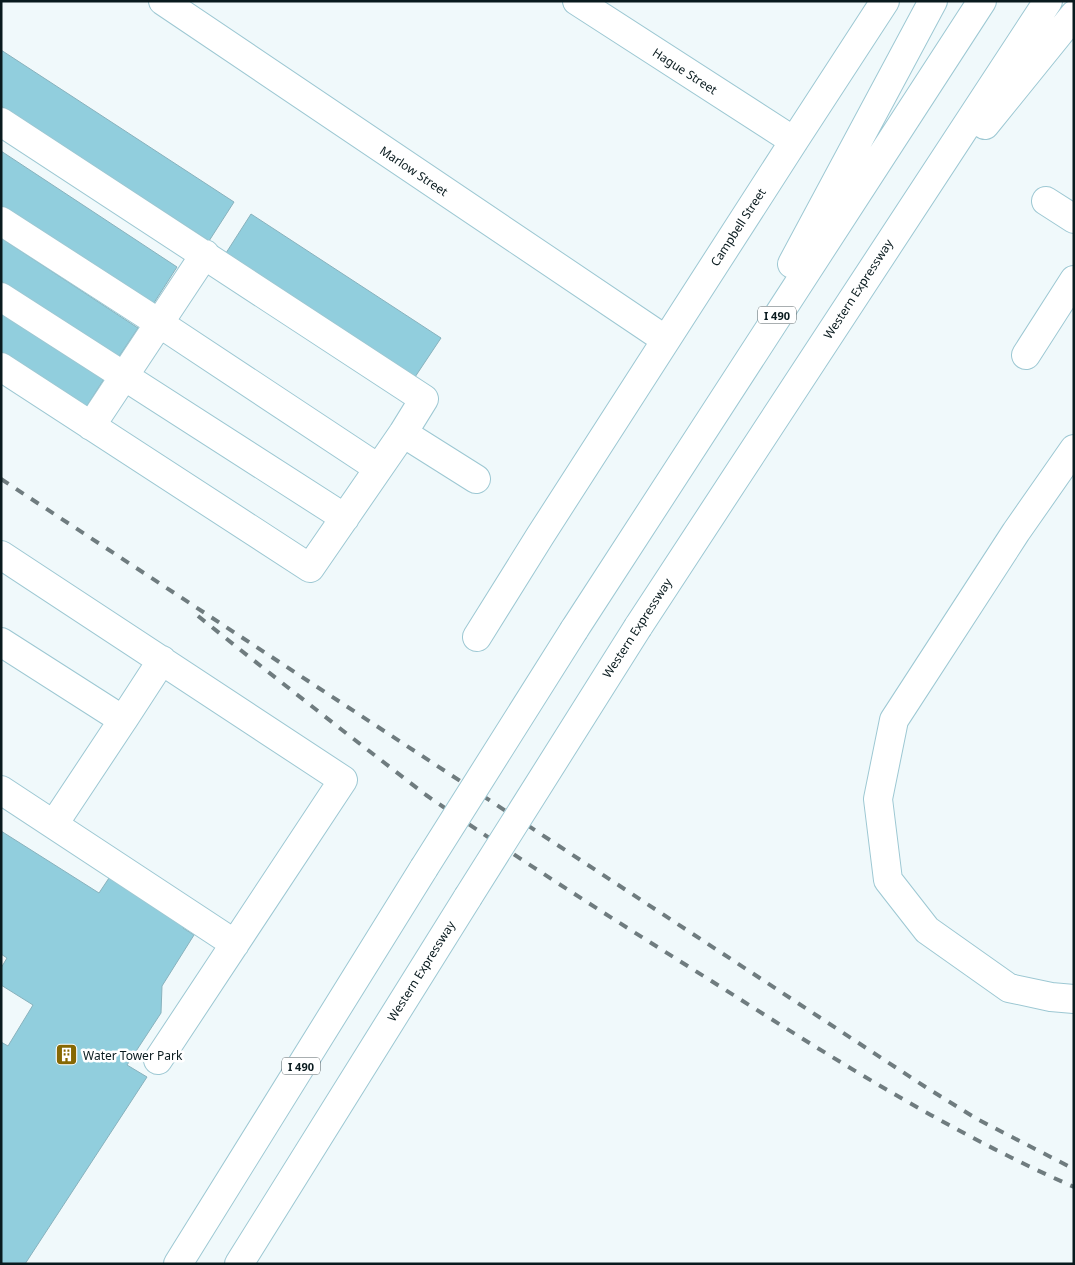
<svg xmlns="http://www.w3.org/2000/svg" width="1075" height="1265" font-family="'Noto Sans',sans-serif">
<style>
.building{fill:#91cedd;stroke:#88b2bd}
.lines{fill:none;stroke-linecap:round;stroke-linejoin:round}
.minor-casing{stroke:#9dc8d3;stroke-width:30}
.highway-casing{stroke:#9dc8d3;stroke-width:30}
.minor{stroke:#fff;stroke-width:28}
.highway{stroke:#fff;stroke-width:28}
.rail{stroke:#6f7c7f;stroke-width:4;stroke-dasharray:9 9;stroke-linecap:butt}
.highway-bridge-casing{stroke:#9dc8d3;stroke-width:30;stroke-linecap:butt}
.highway-bridge{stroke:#fff;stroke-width:28}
.labels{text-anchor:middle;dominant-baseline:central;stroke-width:5;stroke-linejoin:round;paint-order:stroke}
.shield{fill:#fff;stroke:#535f62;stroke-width:1}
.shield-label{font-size:11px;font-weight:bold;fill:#091a1e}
.street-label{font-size:12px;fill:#091a1e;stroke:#fff}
.poi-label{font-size:12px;fill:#091a1e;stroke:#fff;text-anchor:start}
</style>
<rect width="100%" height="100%" fill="#f0f9fb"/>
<path class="building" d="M1,50L234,202L209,241L1,106Z
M1,151L177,267L152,306L1,207Z
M251,214L441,338L415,377L226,253Z
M1,238L138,328L118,358L1,281Z
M1,311L104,379L85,409L1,354Z
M1,831L99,893L113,872L188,920L183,928L194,935L162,986L161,1013L127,1065L147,1077L25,1264H1V1042L8,1046L33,1005L1,985V968L7,958L1,954Z"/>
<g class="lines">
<defs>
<path id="minor" d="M163,1L666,340
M577,1L794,141
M1,122L424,399L403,433L310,568L1,367
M1046,201L1074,219
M1,221L159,323L378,468
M1,297L345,518
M1026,355L1074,280
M91,426L205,254
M403,433L476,479
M1074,449L1016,532L894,720L878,799L888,880L927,930L1009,988L1051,997L1074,999
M1,555L343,780L158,1060
M477,637L540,536L794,141L885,1
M1,642L123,720L54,824
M123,720L162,660
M1,790L235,944"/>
<path id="highway" d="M985,125L1074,15
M792,264L933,1
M638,627L1048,1
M574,630L982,1
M178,1264L424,868
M239,1264L468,897"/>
</defs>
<use href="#minor" class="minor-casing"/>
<use href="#highway" class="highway-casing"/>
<use href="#minor" class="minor"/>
<use href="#highway" class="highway"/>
<path class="rail" d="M1,479L927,1088L977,1119L1074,1169
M198,616C249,657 300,697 351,737C376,756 401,776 426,795C520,860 616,921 713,982C829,1056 947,1131 1074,1187"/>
<defs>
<path id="highway-bridge" d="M424,868L574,630
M468,897L638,627"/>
</defs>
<use href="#highway-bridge" class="highway-bridge-casing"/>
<use href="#highway-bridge" class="highway-bridge"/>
</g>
<defs>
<symbol id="building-square" viewBox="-11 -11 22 22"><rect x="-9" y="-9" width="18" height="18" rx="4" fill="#876803" stroke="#fff"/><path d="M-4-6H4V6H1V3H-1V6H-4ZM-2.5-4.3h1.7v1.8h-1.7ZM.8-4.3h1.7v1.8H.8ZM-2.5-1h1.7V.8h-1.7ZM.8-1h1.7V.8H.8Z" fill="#fff"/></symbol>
</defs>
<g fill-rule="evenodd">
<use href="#building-square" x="54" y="1042" width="25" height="25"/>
</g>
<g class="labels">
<g class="shield">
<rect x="758" y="306.5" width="38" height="17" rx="4"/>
<rect x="282" y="1057.5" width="38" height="17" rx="4"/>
</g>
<g class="shield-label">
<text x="777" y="315">I 490</text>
<text x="301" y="1066">I 490</text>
</g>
<g class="street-label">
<text transform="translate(685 71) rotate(33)">Hague Street</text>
<text transform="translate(414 171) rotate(34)">Marlow Street</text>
<text transform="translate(738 227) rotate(-57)">Campbell Street</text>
<text transform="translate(858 289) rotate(-57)">Western Expressway</text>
<text transform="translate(637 628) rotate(-57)">Western Expressway</text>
<text transform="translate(421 971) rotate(-58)">Western Expressway</text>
</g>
<g class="poi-label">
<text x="83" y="1055">Water Tower Park</text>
</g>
</g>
<rect width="1075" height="1265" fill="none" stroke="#091a1e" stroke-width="5"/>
</svg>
